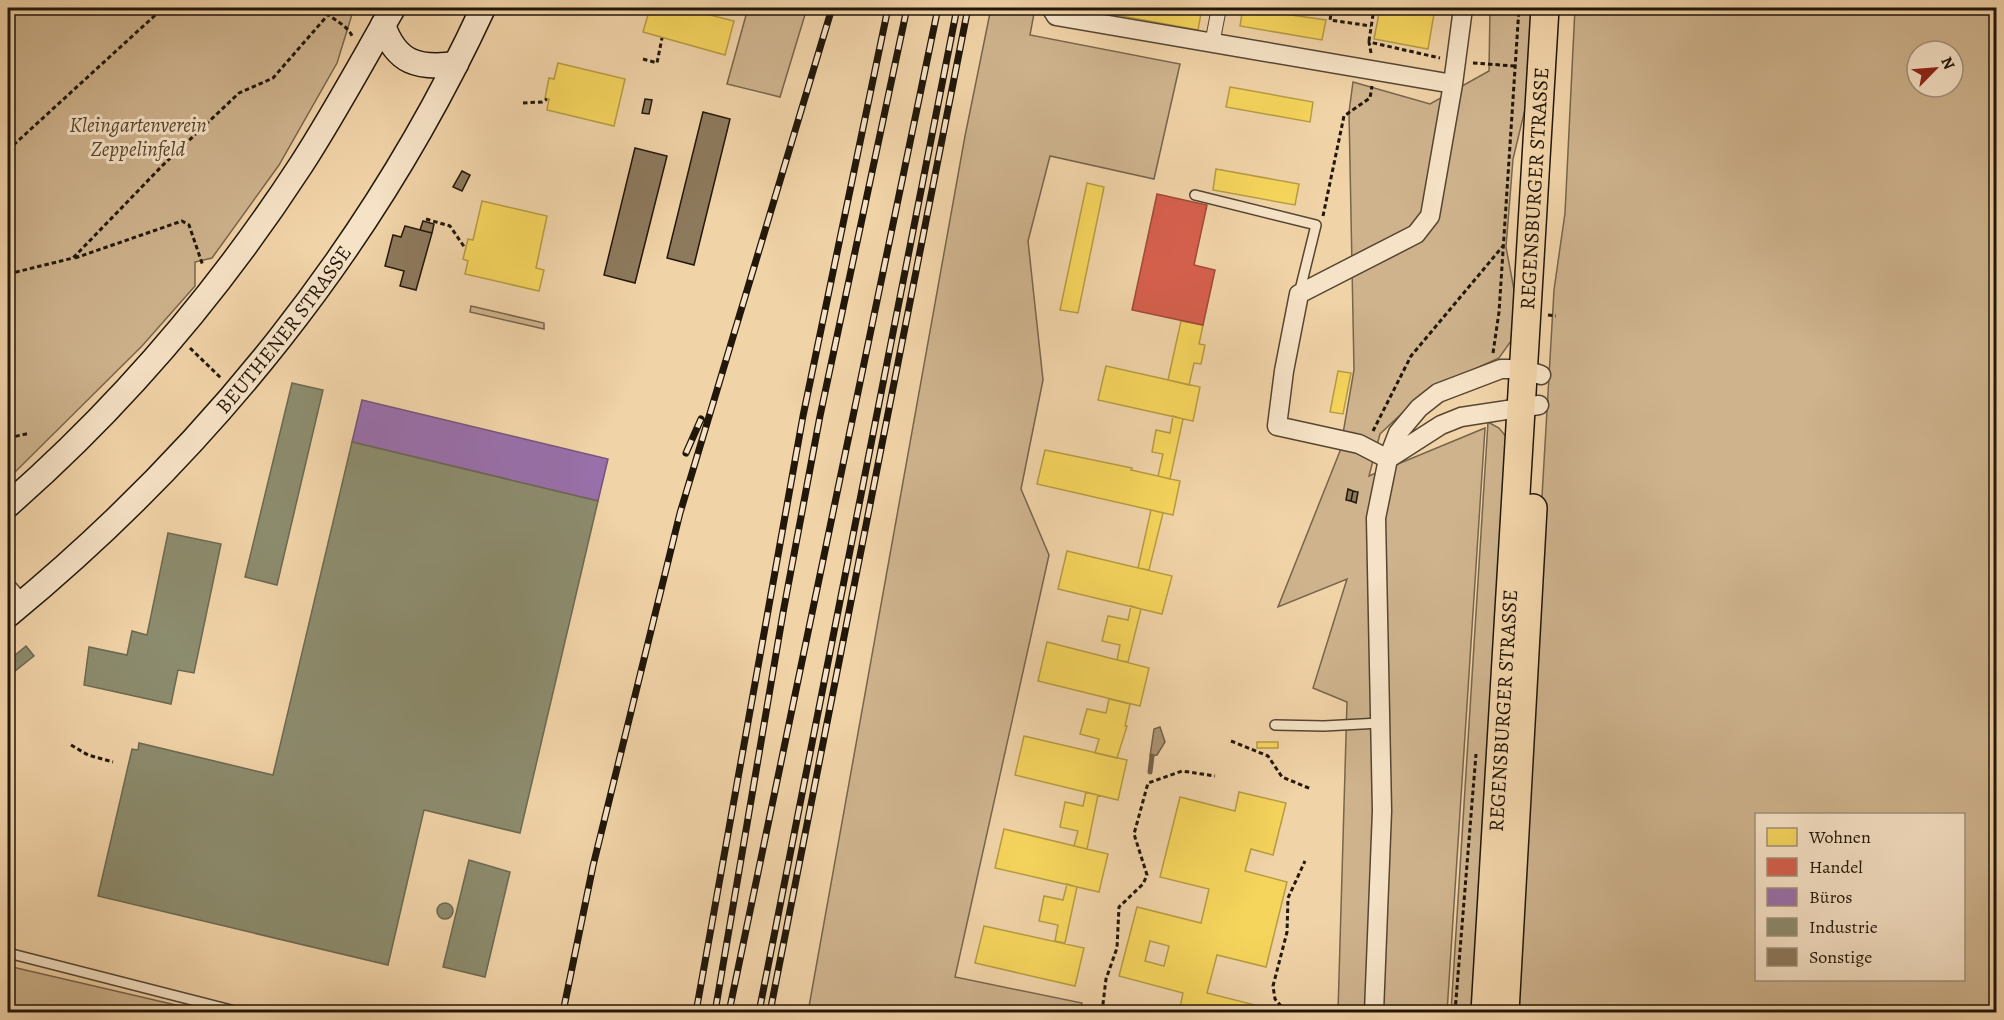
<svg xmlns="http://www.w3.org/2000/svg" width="2004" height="1020" font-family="Alegreya,serif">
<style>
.green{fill:#ceb38d;stroke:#78654c;stroke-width:1.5;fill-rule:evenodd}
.water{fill:#aa9372;stroke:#736148;stroke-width:1.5}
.homes{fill:#f6d55c;stroke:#b69c43;stroke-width:1.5;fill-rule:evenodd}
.shops{fill:#d6604d;stroke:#a04a39;stroke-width:1.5}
.offices{fill:#9970ab;stroke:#75557b;stroke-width:1.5}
.industry{fill:#8c8c6e;stroke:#6c6950;stroke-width:1.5}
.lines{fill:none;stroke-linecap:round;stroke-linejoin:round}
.stream{stroke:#736148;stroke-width:5}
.building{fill:#8d795c;stroke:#21170a;stroke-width:1.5}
.service-casing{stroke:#554632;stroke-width:12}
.pedestrian-casing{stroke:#554632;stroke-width:16}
.minor-casing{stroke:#554632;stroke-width:21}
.secondary-casing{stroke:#21170a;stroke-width:27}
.primary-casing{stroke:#21170a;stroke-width:30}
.path{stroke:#21170a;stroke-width:3;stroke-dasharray:4.5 3;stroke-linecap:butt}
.service{stroke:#f6e2c6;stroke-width:9}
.pedestrian{stroke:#f6e2c6;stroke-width:14}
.minor{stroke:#f6e2c6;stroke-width:18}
.secondary{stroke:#f6e2c6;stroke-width:24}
.primary{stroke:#f1d3a8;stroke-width:27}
.rail-casing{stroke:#21170a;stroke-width:7}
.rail{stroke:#f6e2c6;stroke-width:4.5;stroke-dasharray:14;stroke-linecap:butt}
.labels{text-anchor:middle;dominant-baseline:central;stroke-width:6;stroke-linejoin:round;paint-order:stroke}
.park-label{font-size:21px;font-style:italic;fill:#554631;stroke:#f6e2c6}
.street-label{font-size:21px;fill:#21170a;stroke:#f6e2c6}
</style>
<rect width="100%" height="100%" fill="#f1d3a8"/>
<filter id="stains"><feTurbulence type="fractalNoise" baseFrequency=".00333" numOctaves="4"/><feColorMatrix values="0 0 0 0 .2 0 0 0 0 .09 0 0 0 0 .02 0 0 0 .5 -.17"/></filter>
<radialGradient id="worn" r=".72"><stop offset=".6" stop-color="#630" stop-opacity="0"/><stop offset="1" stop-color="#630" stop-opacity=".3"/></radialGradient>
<path class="green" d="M8,8H354L337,63L279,165L212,258L195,262V286L142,346L8,479Z
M748,8H807L780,97L727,84Z
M991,8H1035L1030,35L1180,64L1154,179L1050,156L1028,241L1043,380L1021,489L1049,555L955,977L1082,1003L1080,1012H808L965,136Z
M1490,8H1533L1527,101L1513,159L1506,247L1515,295L1511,341L1499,358L1426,391L1380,434L1369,476L1485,428L1447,1012H1338L1347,702L1313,688L1347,579L1278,607L1340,451L1354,370L1349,112L1353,82L1430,104L1489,71Z
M1575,8H1996V1012H1512L1554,290L1565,213ZM1917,51H1953V87H1917ZM1756,814H1964V980H1756Z
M471,306L544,323V329L470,312Z
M1488,422L1499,428L1508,439L1475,1012H1451Z
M8,966L206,1012H8Z"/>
<path class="water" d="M1160,727L1165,742L1157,755L1150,756L1154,729Z"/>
<path class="homes" d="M650,8H682L734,21L725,55L643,32Z
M1082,8H1101L1100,12Z
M1101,8H1202L1198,30L1100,12Z
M1243,8L1326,20L1322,40L1240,26Z
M1380,8H1435L1428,49L1374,39Z
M558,63L625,79L614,126L547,110L549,99L545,98L549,78L554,79Z
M1230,87L1313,102L1310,122L1226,107Z
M1216,169L1299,184L1295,205L1213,190Z
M1087,183L1104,187L1078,313L1060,310Z
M482,201L547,216L536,268L544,270L539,291L465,274L468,261L463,259L468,239L473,240Z
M1181,321L1203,325L1199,344L1205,345L1201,364L1194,363L1189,385L1168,380Z
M1106,366L1200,387L1193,421L1098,400Z
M1338,371L1351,373L1343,414L1330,412Z
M1173,416L1183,419L1170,479L1158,476L1163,454L1152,452L1156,430L1170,433Z
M1045,450L1132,468L1131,470L1180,481L1173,515L1037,484Z
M1151,510L1163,513L1149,570L1138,568Z
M1067,551L1172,576L1162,614L1058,589Z
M1131,606L1141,609L1128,662L1117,660L1120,645L1102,641L1108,616L1128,620Z
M1047,642L1149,668L1140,706L1038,681Z
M1109,699L1130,704L1125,726H1127L1117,758L1095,753L1099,739L1080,734L1087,709L1106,713Z
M1024,736L1127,760L1118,800L1015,775Z
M1257,742H1278V748H1257Z
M1086,792L1098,795L1087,849L1074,846L1078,831L1060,827L1065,802L1083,806Z
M1239,792L1286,803L1273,855L1251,849L1245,871L1287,882L1266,967L1217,955L1207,993L1267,1008L1266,1012H1179L1183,993L1119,976L1137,907L1201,923L1209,889L1160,877L1180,797L1235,811ZM1150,941L1169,946L1164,966L1145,961Z
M1004,829L1108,854L1099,892L995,868Z
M1067,884L1077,887L1065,943L1055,941L1058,925L1039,921L1044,896L1063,900Z
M984,926L1084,948L1075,986L975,963Z"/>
<path class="shops" d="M1157,194L1207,205L1194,265L1215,270L1203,325L1132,310Z"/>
<path class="offices" d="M362,400L608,459L598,501L352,442Z"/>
<path class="industry" d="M292,383L323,390L277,585L245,577Z
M352,442L598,501L520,833L424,810L388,965L98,896L132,749L138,750L139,743L273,775Z
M168,533L221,544L194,673L178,670L171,704L84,685L89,647L127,655L132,631L147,635Z
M26,646L34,656L10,675L8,661Z
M469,860L510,872L485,977L443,967Z
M437 911a8 8 0 1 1 16 0a8 8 0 1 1-16 0Z"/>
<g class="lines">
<path class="stream" d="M1150,772L1152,756"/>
</g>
<path class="building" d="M645,99L652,100L649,114L642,113Z
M703,112L730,119L694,265L667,258Z
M635,148L667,156L635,283L604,275Z
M462,171L470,175L462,191L453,187Z
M423,221L434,224L432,233L420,230Z
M405,226L432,233L416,290L400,286L404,271L385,266L393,235L401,237Z
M1348,489L1353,491L1351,501L1346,500Z
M1353,491L1358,492L1356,503L1351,501Z"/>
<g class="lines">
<defs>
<path id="service" d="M1195,195L1316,225L1299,294
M1275,725L1324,726L1380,723
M8,953L239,1012"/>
<path id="pedestrian" d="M1212,44L1219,8"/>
<path id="minor" d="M1051,8L1056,16L1453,84L1430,216L1416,234L1299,294L1284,371L1277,426L1359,444L1388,459
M1453,84L1463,8
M1388,459L1441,425L1461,417L1539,405
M8,589L21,604
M1374,1012L1382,811L1376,518L1388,459L1398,433L1419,408L1438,393L1501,369H1523L1541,375"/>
<g id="secondary">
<path d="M383,25C396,63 418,69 456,64"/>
<path d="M8,505C121,406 219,291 301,165C334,114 363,60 393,8"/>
<path id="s1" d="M8,615C209,450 374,244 483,8"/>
</g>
<g id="primary">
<path id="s2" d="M1485,1012L1545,8"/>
<path d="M1505,1012L1533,508"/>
</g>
</defs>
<use href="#service" class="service-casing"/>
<use href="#pedestrian" class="pedestrian-casing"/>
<use href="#minor" class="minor-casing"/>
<use href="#secondary" class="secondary-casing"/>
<use href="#primary" class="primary-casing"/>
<path class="path" d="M321,8C331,20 347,23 353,38
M1332,8L1330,20L1371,26
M1369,41L1374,8
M1371,53L1369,42L1440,58
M643,59L657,63L662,38
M1473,63L1515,66
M523,103L542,102L547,99
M8,150L163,8
M1323,216L1344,116L1370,98L1372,86
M426,219L450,226L465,248
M75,258L182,221L189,225L203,266
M8,274L73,258L163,165L239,93L273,78L327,16
M1548,315L1556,316
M190,348L222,379
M1493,353L1499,312L1519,8
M1373,431L1411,356L1503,246
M8,438L30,433
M1231,741L1268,756L1282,777L1311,789
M71,745L88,755L113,762
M1102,1012L1106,979L1117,948L1119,907L1143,884L1147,875L1134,834L1148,783L1182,771L1215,776
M1286,1012L1275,999L1273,986L1287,932L1288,898L1305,861
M1455,1012L1476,754"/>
<use href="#service" class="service"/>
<use href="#pedestrian" class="pedestrian"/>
<use href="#minor" class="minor"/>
<use href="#secondary" class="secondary"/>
<use href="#primary" class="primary"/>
<defs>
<path id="rail" d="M686,453L701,419
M563,1012L593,866L680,513L832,8
M696,1012L803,416L888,8
M715,1012L783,613L820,416L907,8
M729,1012L938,8
M759,1012L957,8
M770,1012L968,8"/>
</defs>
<use href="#rail" class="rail-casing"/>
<use href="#rail" class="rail"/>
</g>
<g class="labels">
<g class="park-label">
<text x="138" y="125">Kleingartenverein<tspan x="138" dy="24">Zeppelinfeld</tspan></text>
</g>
<g class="street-label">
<text stroke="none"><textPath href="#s2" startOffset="825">REGENSBURGER STRASSE</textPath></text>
<text stroke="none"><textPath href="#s1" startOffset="398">BEUTHENER STRASSE</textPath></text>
<text stroke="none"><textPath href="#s2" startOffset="302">REGENSBURGER STRASSE</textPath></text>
</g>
</g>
<rect width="2004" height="1020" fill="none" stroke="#f1d3a8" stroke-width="30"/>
<rect x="9" y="9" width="1986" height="1002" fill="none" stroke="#21170a" stroke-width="3"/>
<rect x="15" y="15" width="1974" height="990" fill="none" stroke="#21170a" stroke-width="1.5"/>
<rect x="1755" y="813" width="210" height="168" fill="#f6e2c6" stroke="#a1917b" stroke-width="1.5"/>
<rect x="1767" y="828" width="30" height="18" fill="#f6d55c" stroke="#a1917b" stroke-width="1.5"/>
<text x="1809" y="843" font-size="18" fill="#21170a">Wohnen</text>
<rect x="1767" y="858" width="30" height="18" fill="#d6604d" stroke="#a1917b" stroke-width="1.5"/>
<text x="1809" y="873" font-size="18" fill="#21170a">Handel</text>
<rect x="1767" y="888" width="30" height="18" fill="#9970ab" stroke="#a1917b" stroke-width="1.5"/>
<text x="1809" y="903" font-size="18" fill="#21170a">Büros</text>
<rect x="1767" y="918" width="30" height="18" fill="#8c8c6e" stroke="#a1917b" stroke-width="1.5"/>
<text x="1809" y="933" font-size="18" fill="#21170a">Industrie</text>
<rect x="1767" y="948" width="30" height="18" fill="#8d795c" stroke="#a1917b" stroke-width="1.5"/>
<text x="1809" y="963" font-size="18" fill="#21170a">Sonstige</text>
<g transform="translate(1935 69) rotate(65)"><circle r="28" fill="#f6e2c6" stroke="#a1917b" stroke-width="1.5"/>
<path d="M0-4.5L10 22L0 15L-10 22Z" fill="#8f2418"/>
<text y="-9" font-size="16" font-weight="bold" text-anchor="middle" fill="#21170a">N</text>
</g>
<rect width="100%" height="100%" filter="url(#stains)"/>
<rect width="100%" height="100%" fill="url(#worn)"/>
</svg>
